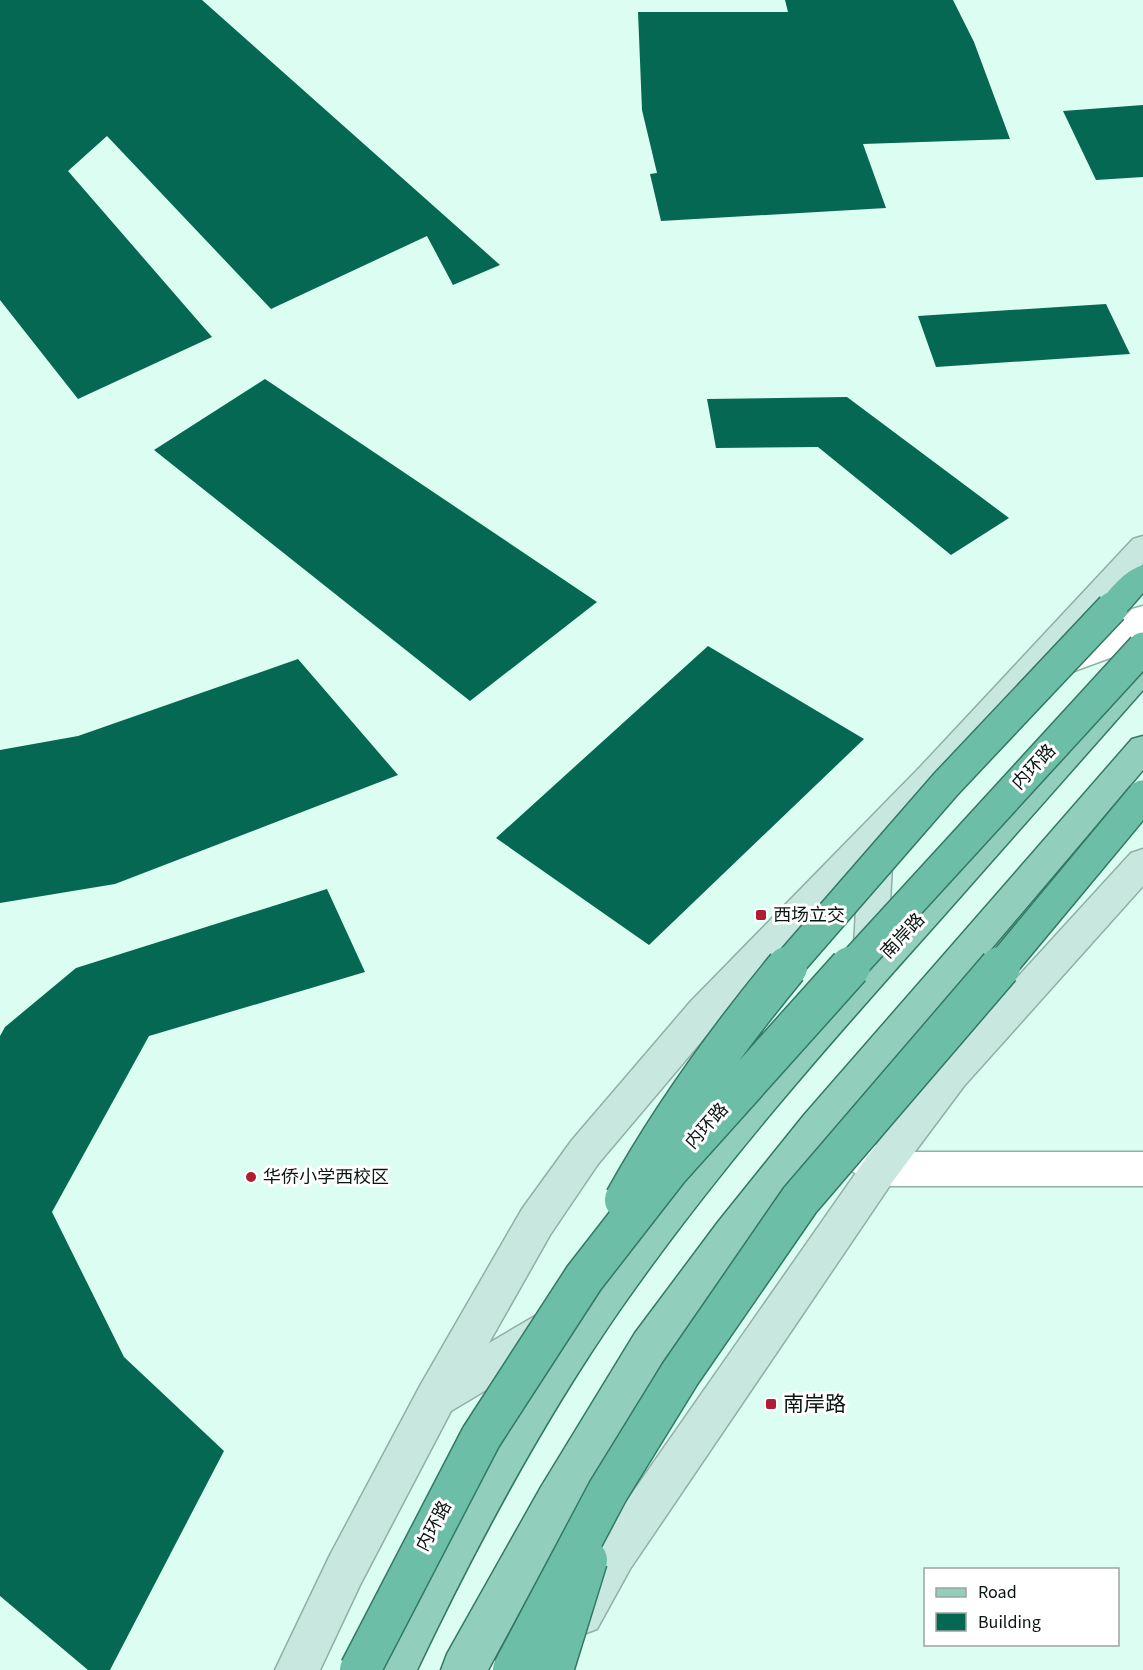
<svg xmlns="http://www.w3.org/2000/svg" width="1143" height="1670" font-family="'Source Sans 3','Noto Sans SC',sans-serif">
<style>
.building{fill:#056852}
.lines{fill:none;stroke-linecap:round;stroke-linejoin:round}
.minor-casing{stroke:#91b0a5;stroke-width:3}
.secondary-casing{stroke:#91b0a5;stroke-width:3}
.primary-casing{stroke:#327964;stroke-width:3}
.trunk-casing{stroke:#327964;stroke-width:3}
.minor{fill:#fff;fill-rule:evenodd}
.secondary{fill:#c8e7de;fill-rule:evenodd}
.primary{fill:#91cfbc;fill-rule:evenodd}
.trunk{fill:#6cbfa6;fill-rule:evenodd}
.trunk-bridge-far1-casing{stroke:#327964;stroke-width:34;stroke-linecap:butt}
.trunk-bridge-casing{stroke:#327964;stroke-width:43;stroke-linecap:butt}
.trunk-bridge-far1{stroke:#6cbfa6;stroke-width:31}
.trunk-bridge{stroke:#6cbfa6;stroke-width:40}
.poi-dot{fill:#b01d31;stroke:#fff;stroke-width:2}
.labels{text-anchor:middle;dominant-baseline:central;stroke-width:6;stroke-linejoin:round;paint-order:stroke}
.street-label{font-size:18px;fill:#0a1612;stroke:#fff}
.poi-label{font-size:18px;fill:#0a1612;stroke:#fff;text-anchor:start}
.near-poi-label{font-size:21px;fill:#0a1612;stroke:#fff;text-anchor:start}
</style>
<rect width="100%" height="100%" fill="#dcfdf1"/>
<path class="building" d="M0,0H202L500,265L453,285L427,236L271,309L107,136L68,171L212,337L78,399L0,300Z
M785,0H953L974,42L1010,139L863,144L886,208L661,221L650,174L657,173L642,110L638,12H788Z
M1143,105V177L1096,180L1063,111Z
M1106,304L1130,354L936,367L918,316Z
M265,379L597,602L470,701L154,450Z
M847,397L1009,518L951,555L818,447L716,448L707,399Z
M708,646L864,739L649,945L496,838Z
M298,659L398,775L115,884L0,903V750L78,736Z
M327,889L365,972L149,1036L52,1212L124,1357L224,1451L110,1670H88L0,1596V1036L5,1027L76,968Z"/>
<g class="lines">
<defs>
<path id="minor" d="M1143,606V636L1129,651L1047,681L1036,678L1032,670L1036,662L1107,635L1132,609Z
M826,1116L839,1121L886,1152H1143V1186H880L867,1181L813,1145L807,1133L813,1121Z"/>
<path id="secondary" d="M1143,536V564L890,840L893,845L887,964L882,974L870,979L858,974L853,964L858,874L717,1023L598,1164L550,1235L489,1343L535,1316L549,1311L563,1316L569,1330L563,1344L451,1411L360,1585L320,1670H275L330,1555L421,1384L522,1209L572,1140L691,1001L921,766L1133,539Z
M1143,849V886L964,1086L893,1181L630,1569L597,1629L581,1635L565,1629L559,1613L565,1597L600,1539L867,1157L938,1064L1131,853Z"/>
<path id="primary" d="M1134,669L1143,671V690C1075,767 1007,844 939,921C827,1046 715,1173 619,1311C541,1424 476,1546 417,1670H372C391,1623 415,1579 438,1534C484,1447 535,1361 593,1281C752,1064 942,871 1123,672Z
M1143,736V770L830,1139L746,1248L663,1361L571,1517L488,1670H441L447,1654L541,1487L635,1333L718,1222L804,1115L1132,739Z"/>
<path id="trunk" d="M1143,565V593C1129,608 1123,622 1101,616L1097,608C1106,592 1125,570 1143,565Z"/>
</defs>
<use href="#minor" class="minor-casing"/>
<use href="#secondary" class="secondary-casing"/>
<use href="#primary" class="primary-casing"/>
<use href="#trunk" class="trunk-casing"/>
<use href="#minor" class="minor"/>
<use href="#secondary" class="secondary"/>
<use href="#primary" class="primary"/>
<use href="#trunk" class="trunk"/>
<defs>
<path id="trunk-bridge-far1" d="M785,969L946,784L1112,608
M849,969L1143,648
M999,969L1143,796"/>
<path id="trunk-bridge" d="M625,1200C671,1117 726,1041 787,967
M360,1670L481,1437L584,1278L668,1170L850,967
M513,1670L608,1491L680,1374L800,1200L1000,967
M553,1670L587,1560"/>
</defs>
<use href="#trunk-bridge-far1" class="trunk-bridge-far1-casing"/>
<use href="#trunk-bridge" class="trunk-bridge-casing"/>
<use href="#trunk-bridge-far1" class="trunk-bridge-far1"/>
<use href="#trunk-bridge" class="trunk-bridge"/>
</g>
<g class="poi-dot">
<rect x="755" y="909" width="12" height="12" rx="3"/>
<circle cx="251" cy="1177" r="6"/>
<rect x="765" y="1398" width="12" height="12" rx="3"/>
</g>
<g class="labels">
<g class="street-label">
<text transform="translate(1034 767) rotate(-47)">内环路</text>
<text transform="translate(903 936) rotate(-47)">南岸路</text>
<text transform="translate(707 1126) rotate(-48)">内环路</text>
<text transform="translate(434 1526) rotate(-62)">内环路</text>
</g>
<g class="poi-label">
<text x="773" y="915">西场立交</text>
<text x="263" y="1177">华侨小学西校区</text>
</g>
<g class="near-poi-label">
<text x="783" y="1404">南岸路</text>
</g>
</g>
<rect x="924" y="1568" width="195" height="78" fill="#ffffff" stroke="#9da2a0" stroke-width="1.5"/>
<rect x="936" y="1588" width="30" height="9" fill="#91cfbc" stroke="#9da2a0" stroke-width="1.5"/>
<text x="978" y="1598" font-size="18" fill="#0a1612">Road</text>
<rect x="936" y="1613" width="30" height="18" fill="#056852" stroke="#9da2a0" stroke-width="1.5"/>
<text x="978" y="1628" font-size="18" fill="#0a1612">Building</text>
</svg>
